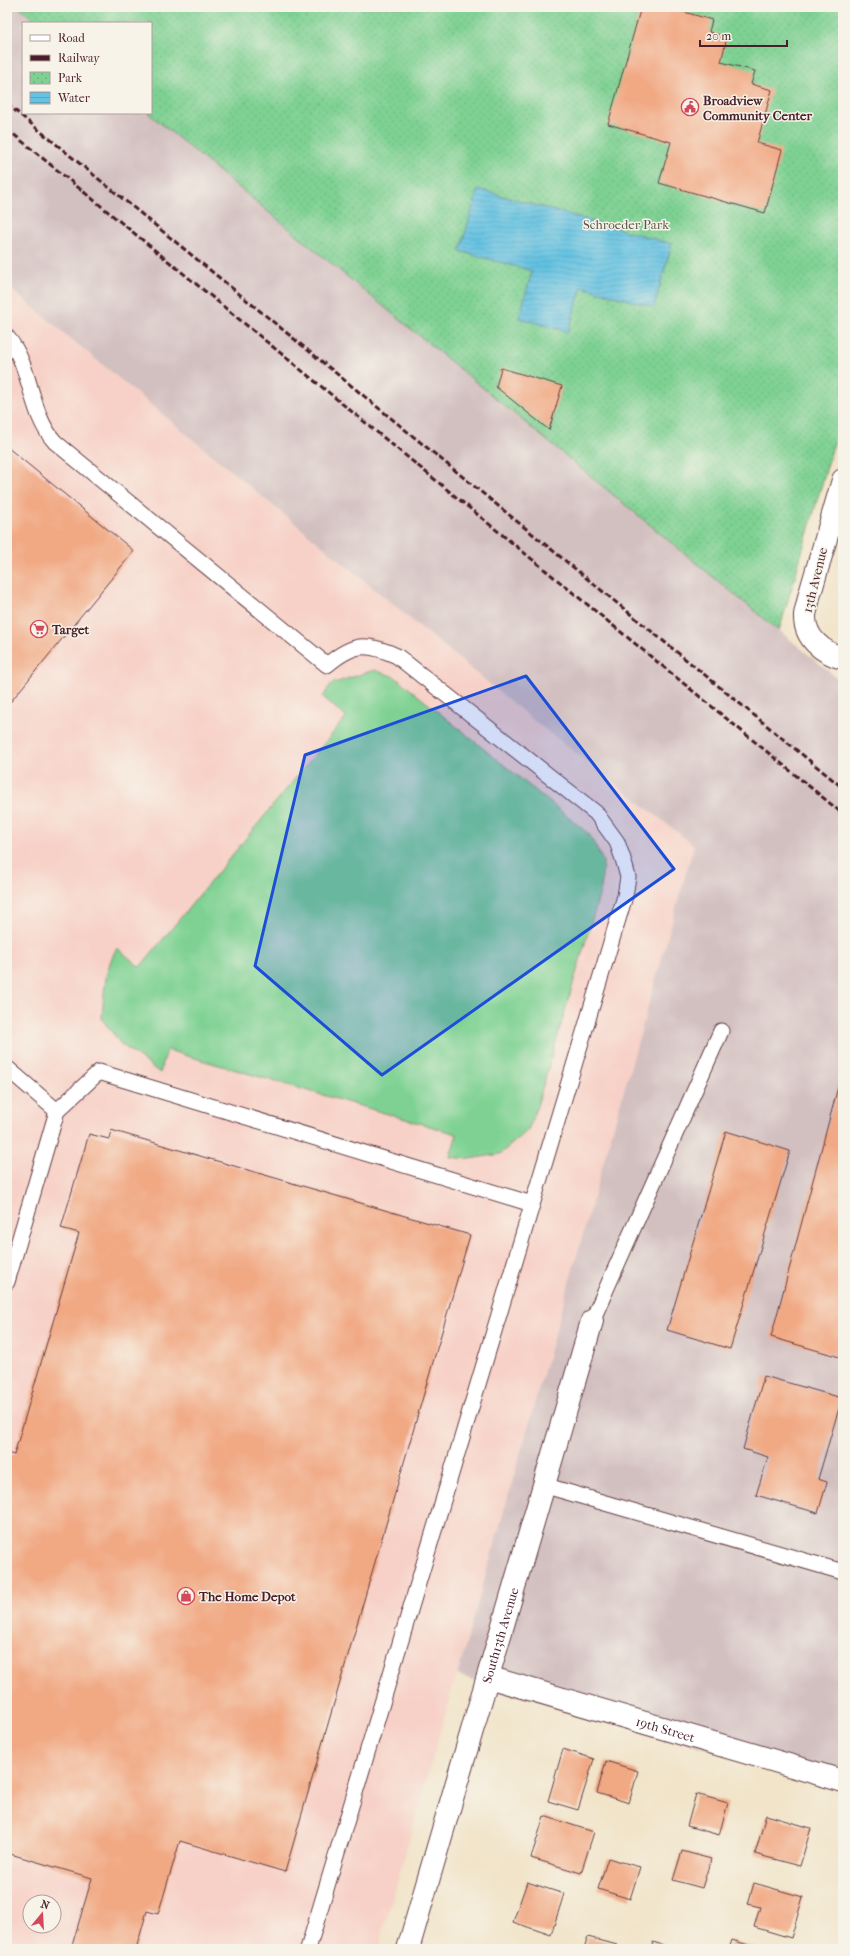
<svg xmlns="http://www.w3.org/2000/svg" width="850" height="1956" font-family="'IM FELL French Canon',serif">
<style>
.built{fill:#f7d1c7;fill-rule:evenodd}
.industrial{fill:#d2bfc0}
.green{fill:#7ed193;stroke:#64785f}
.park{fill:url(#park-dots);stroke:#64785f}
.water{fill:url(#water-rules);stroke:#577086}
.building{fill:#f1a984}
.lines{fill:none;stroke-linecap:round;stroke-linejoin:round}
.lane-casing{stroke:#633d43;stroke-width:17}
.street-casing{stroke:#633d43;stroke-width:24}
.lane{stroke:#fff;stroke-width:15}
.street{stroke:#fff;stroke-width:22}
.rail{stroke:#4a1f2b;stroke-width:3;stroke-dasharray:6 3;stroke-linecap:butt}
.marked{fill:#1d4ed8;fill-opacity:0.2;stroke:#1d4ed8;stroke-width:3;stroke-linejoin:round}
.labels{text-anchor:middle;dominant-baseline:central;stroke-width:3;stroke-linejoin:round;paint-order:stroke}
.poi-label{font-size:13px;font-weight:bold;fill:#4a1f2b;stroke:#f7f3e8;text-anchor:start}
.park-label{font-size:13px;fill:#5a544a;stroke:#f7f3e8}
.street-label{font-size:13px;fill:#4a1f2b;stroke:#f7f3e8}
</style>
<defs>
<pattern id="park-dots" width="8" height="8" patternUnits="userSpaceOnUse"><rect width="8" height="8" fill="#7ed193"/><path d="M2 2h.1M6 6h.1" fill="none" stroke="#6eb37f" stroke-width="1.8" stroke-linecap="round"/></pattern>
<pattern id="water-rules" width="6" height="5" patternUnits="userSpaceOnUse"><rect width="6" height="5" fill="#64c2e2"/><path d="M0 2.5h6" fill="none" stroke="#58a6c2"/></pattern>
</defs>
<rect width="100%" height="100%" fill="#f7f3e8"/>
<filter id="ink" filterUnits="userSpaceOnUse"><feTurbulence type="fractalNoise" baseFrequency=".025" numOctaves="2"/><feDisplacementMap in="SourceGraphic" scale="8" xChannelSelector="R" yChannelSelector="G"/><feConvolveMatrix kernelMatrix="1 2 1 2 8 2 1 2 1" color-interpolation-filters="sRGB"/></filter>
<filter id="wash" filterUnits="userSpaceOnUse"><feTurbulence type="fractalNoise" baseFrequency=".012" numOctaves="4" result="noise"/><feDisplacementMap in="SourceGraphic" scale="16" xChannelSelector="R" yChannelSelector="G"/><feGaussianBlur stdDeviation="0.9" result="paint"/><feColorMatrix in="noise" values="0 0 0 0 0 0 0 0 0 0 0 0 0 0 0 0 0 1.4 0 .05"/><feComposite in="paint" operator="in"/></filter>
<g filter="url(#wash)">
<rect width="100%" height="100%" fill="#f1e4c9"/>
<path class="built" d="M7,286L533,720L694,845L378,1949H7ZM30,1902H54V1926H30Z"/>
<path class="industrial" d="M7,7H19L38,23H23V113H148L843,683V1789L457,1675L694,845L533,720L7,286Z"/>
<path class="green" d="M374,670L395,677L589,834L603,861L601,889L537,1106L528,1130L500,1154L469,1159L450,1157L457,1134L167,1050L160,1073L121,1044L102,1019C104,995 104,969 117,948L140,967L346,717L323,697L331,684Z"/>
<path class="park" d="M19,7H843V412L779,631L148,113H151V23H38Z"/>
<path class="water" d="M478,189L672,244L654,307L582,287L568,332L519,318L532,271L460,251Z"/>
<g id="blocks">
<path class="building" d="M641,7H667L712,20L709,32L727,37L721,62L755,71L751,84L772,90L757,143L782,150L765,213L659,183L671,142L608,124Z
M501,368L562,386L549,430L496,387Z
M7,447L134,551L7,706Z
M838,1087L843,1088V1358L771,1337Z
M111,1130L470,1235L285,1872L180,1841L158,1914L147,1911L136,1949H71L92,1878L7,1853V1453L14,1455L79,1233L61,1228L89,1134L109,1139Z
M726,1131L790,1151L730,1349L667,1330Z
M764,1376L842,1398L818,1479L827,1482L818,1513L756,1495L768,1457L743,1449Z
M563,1749L594,1759L578,1810L548,1801Z
M606,1761L638,1771L629,1803L597,1793Z
M696,1794L728,1803L719,1835L687,1826Z
M766,1815L811,1828L800,1866L755,1854Z
M544,1816L594,1832L581,1873L531,1858Z
M682,1851L711,1859L702,1888L673,1880Z
M608,1858L640,1867L630,1899L598,1889Z
M527,1882L564,1894L551,1935L513,1922Z
M754,1883L803,1897L791,1938L754,1927L760,1907L748,1904Z
M588,1937L617,1945L616,1949H584Z
M732,1940L761,1949H729Z
M653,1942L676,1949H651Z"/>
</g>
</g>
<g filter="url(#ink)">
<use href="#blocks" fill-opacity="0" stroke="#633d43" stroke-width="1"/>
<g class="lines">
<defs>
<path id="lane" d="M7,337C33,367 28,412 55,442L327,665C353,643 366,642 397,656L596,813L617,842L623,859L628,877L625,896L308,1949
M7,1068L57,1111
M7,1282L57,1111L99,1072L532,1204
M592,1321L721,1031
M543,1485L843,1572"/>
<g id="street">
<path d="M843,480L809,597C808,603 806,609 805,615C804,638 823,653 843,658"/>
<path id="s1" d="M488,1677L843,1781"/>
<path id="s2" d="M408,1949L592,1321"/>
</g>
</defs>
<use href="#lane" class="lane-casing"/>
<use href="#street" class="street-casing"/>
<use href="#lane" class="lane"/>
<use href="#street" class="street"/>
<path class="rail" d="M7,104L843,788
M7,129L843,814"/>
</g>
</g>
<path class="marked" d="M526,676L674,869L382,1075L255,966L305,755Z"/>
<defs>
<symbol id="civic-ring" viewBox="-11 -11 22 22"><circle r="9.5" fill="#f7f3e8" stroke="#d1495b" stroke-width="1.5"/><path d="M-.6-6.5H3V-4.5H.6V-3L4-1V1h2V6H-6V1h2V-1L-.6-3ZM-1.2 2.5V6h2.4V2.5Z" fill="#d1495b"/></symbol>
<symbol id="supermarket-ring" viewBox="-11 -11 22 22"><circle r="9.5" fill="#f7f3e8" stroke="#d1495b" stroke-width="1.5"/><path d="M-6-5.5h2.5l.6 2H6L4.5 2H-2.5L-4.4-4H-6ZM-1.5 3.2a1.3 1.3 0 1 0 .1 0ZM3 3.2a1.3 1.3 0 1 0 .1 0Z" fill="#d1495b"/></symbol>
<symbol id="shop-ring" viewBox="-11 -11 22 22"><circle r="9.5" fill="#f7f3e8" stroke="#d1495b" stroke-width="1.5"/><path d="M-5-2.5h2.3a2.7 3.5 0 0 1 5.4 0H5L5.5 6h-11ZM-1.5-2.5h3a1.5 2.3 0 0 0-3 0Z" fill="#d1495b"/></symbol>
</defs>
<g fill-rule="evenodd">
<use href="#civic-ring" x="680" y="97" width="20" height="20"/>
<use href="#supermarket-ring" x="29" y="619" width="20" height="20"/>
<use href="#shop-ring" x="176" y="1586" width="20" height="20"/>
</g>
<g class="labels">
<g class="poi-label">
<text x="703" y="100">Broadview<tspan x="703" dy="15">Community Center</tspan></text>
<text x="52" y="629">Target</text>
<text x="199" y="1596">The Home Depot</text>
</g>
<g class="park-label">
<text x="626" y="224">Schroeder Park</text>
</g>
<g class="street-label">
<text transform="translate(815 580) rotate(-76)">13th Avenue</text>
<text stroke="none"><textPath href="#s2" startOffset="327">South13th Avenue</textPath></text>
<text stroke="none"><textPath href="#s1" startOffset="185">19th Street</textPath></text>
</g>
</g>
<rect width="850" height="1956" fill="none" stroke="#f7f3e8" stroke-width="24"/>
<rect x="22" y="22" width="130" height="92" fill="#f7f3e8" stroke="#b29e9c"/>
<rect x="30" y="35" width="20" height="6" fill="#ffffff" stroke="#b29e9c"/>
<text x="58" y="42" font-size="12" fill="#4a1f2b">Road</text>
<rect x="30" y="55" width="20" height="6" fill="#4a1f2b" stroke="#b29e9c"/>
<text x="58" y="62" font-size="12" fill="#4a1f2b">Railway</text>
<rect x="30" y="72" width="20" height="12" fill="url(#park-dots)" stroke="#b29e9c"/>
<text x="58" y="82" font-size="12" fill="#4a1f2b">Park</text>
<rect x="30" y="92" width="20" height="12" fill="url(#water-rules)" stroke="#b29e9c"/>
<text x="58" y="102" font-size="12" fill="#4a1f2b">Water</text>
<g transform="translate(42 1914) rotate(18)"><circle r="19" fill="#f7f3e8" stroke="#b29e9c"/>
<path d="M0-3L7 15L0 10L-7 15Z" fill="#d1495b"/>
<text y="-6" font-size="11" font-weight="bold" text-anchor="middle" fill="#4a1f2b">N</text>
</g>
<path d="M700 40v6h87v-6" fill="none" stroke="#4a1f2b" stroke-width="2"/>
<text x="706" y="40" font-size="12" fill="#4a1f2b" stroke="#f7f3e8" stroke-width="3" paint-order="stroke">20 m</text>
</svg>
